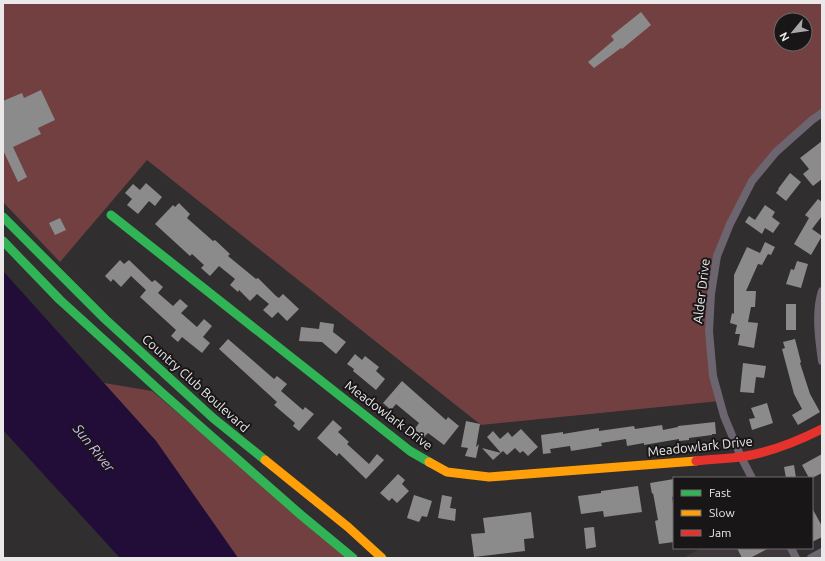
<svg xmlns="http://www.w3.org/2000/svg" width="825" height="561" font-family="Ubuntu,sans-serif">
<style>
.built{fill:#3e373c}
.green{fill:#724041;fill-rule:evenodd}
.water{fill:#220c38}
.building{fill:#8c8b8b}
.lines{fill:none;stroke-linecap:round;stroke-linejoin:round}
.street{stroke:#6c646e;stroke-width:8}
.fast{stroke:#30b455;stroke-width:9}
.slow{stroke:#ff9f0a;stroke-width:9}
.jam{stroke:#e5322d;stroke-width:9}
.labels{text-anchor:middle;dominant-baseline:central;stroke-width:4;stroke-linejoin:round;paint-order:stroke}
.street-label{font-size:13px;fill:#eae8e9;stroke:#181617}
.water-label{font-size:14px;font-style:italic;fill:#d2b8fa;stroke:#181617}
</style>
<rect width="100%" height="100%" fill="#302e2f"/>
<path class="built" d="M701,548H791L796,558H683Z"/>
<path class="green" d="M3,3H822V113L752,181L717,256L709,331L720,401L481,425L147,160L60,262L3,202ZM781,20H805V44H781Z
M104,383L152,391L348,558H238L156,441Z"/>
<path class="water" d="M3,271L156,441L238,558H120L3,430Z"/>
<path class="building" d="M641,12L651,25L622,49L621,48L594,68L588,62L614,40L611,36Z
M41,90L55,120L38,128L41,134L13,147L27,177L18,182L3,150V101L22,93L24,98Z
M822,141V179L813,186L803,174L809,169L800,158Z
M790,173L801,182L786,201L776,193L779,189H778Z
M146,183L162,197L155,206L149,201L138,214L127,205L132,199L125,193L133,184L140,190Z
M818,199L822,202V216L812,229L822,236L811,255L794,244L809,218L805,215Z
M179,203L190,214L187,218L213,241L215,240L230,254L228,256L256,279L258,278L276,296L279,298L283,294L299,309L287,321L278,312L272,318L263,310L269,304L257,294L250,301L239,290L238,292L230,285L235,279L219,266L210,276L201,268L204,265L192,254L190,256L155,224L173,205L175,207Z
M765,205L775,212L772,217L780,223L773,233L765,228L762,234L745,222L749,216L755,220Z
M60,218L66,230L55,235L49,223Z
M765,242L775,247L771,255L768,254L762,265L758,264L746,291H756L755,307H751L748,322L758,323L754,348L738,345L740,334H735L737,325L730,323L732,313L734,314V275L747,247L760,253Z
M120,260L124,264L129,260L152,282L155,280L163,287L158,293L173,306L180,299L188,306L181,313L197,327L204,319L212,326L203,337L210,343L202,353L182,337L178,342L171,336L176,330L140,297L146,290L131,276L121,287L113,279L111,282L105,276Z
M797,261L808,264L801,288L786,284L791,269L794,270Z
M786,304H796V330H786Z
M320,322L334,324L333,332L346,342L336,354L322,342L299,341L301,327L319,329Z
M228,339L274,379L277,376L287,384L281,391L303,410L305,407L314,414L299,431L293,426L295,423L274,405L277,402L219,349Z
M795,339L801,362L800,363L810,394L820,412L798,425L792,415L802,409L794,394L782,349L785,348L783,342Z
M355,354L362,360L365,356L379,367L376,371L385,379L376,390L353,371L354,369L347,364Z
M743,363L766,366L764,378L756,377L754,393L740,392Z
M402,381L446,420L448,417L459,426L444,445L428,433L423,438L414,430L419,423L396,404L391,410L383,403Z
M767,403L773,423L752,430L749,419L755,418L751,408Z
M333,420L342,428L338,432L349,442L347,444L369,464L377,454L384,460L366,479L339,453L337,456L317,438Z
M466,421L480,424L476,447L479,444L476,458L465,456L468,448L461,447Z
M715,422L716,434H712V435L689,438V440L679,441V439L644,445V443L627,446L626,439L601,443L602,446L571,451L570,446L550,449L551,453L543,454L541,435L563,432V434L599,428V431L634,426L635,429L662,425L663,430L678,427V426Z
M521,429L538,447L528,456L523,451L520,453L515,448L507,455L503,451L493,460L482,448L501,453L487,437L493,431L500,439L508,432L512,437Z
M822,454V473L812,478H809L802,465Z
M794,465L796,478H786L784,467Z
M398,474L405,480L402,484L409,491L397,503L392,498L389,501L380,493Z
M674,479V496L672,497L674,510V542L659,544L655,521L658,520L653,493L652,494L650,483Z
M638,486L642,512L604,517L603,511L581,514L578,496L601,493V491Z
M414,495L432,501L427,517L422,516L419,522L407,518Z
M442,495L452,497L450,508L456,509L455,521L438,518Z
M812,508L822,526V537L812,542Z
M531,512L534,538L524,539L525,551L474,557L471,534L485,533L483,518Z
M594,527L596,547L586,549L584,528Z
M737,548H769L750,558H742Z"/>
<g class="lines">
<path class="street" d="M822,291C815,313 819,339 822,361
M752,478L741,457L724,416L713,376L709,331L711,294L717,256L730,224L752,181L776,152L812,120L822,113
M791,548L796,558
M811,558L822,552"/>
<path class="fast" d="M111,215L410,451L429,462
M3,217L105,319L213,418L265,460
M3,241L60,300L160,391L301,515L353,558"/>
<path class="slow" d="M265,460L348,527L382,558
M429,462L447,472L489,477L696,461"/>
<path class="jam" d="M696,461C711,459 725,459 740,457C769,453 796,442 822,429"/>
</g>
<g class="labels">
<g class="street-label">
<text transform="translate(701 291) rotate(-83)">Alder Drive</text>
<text transform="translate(196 383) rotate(42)">Country Club Boulevard</text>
<text transform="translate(389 415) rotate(37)">Meadowlark Drive</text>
<text transform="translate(700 446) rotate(-6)">Meadowlark Drive</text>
</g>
<g class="water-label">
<text transform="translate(94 448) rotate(51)">Sun River</text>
</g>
</g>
<rect width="825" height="561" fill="none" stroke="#eae8e9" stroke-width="8"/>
<rect x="673" y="477" width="140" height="72" fill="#181617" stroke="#6c6a6b"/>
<rect x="681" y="490" width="20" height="6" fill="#30b455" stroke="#6c6a6b"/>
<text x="709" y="497" font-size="12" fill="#eae8e9">Fast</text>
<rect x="681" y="510" width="20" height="6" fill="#ff9f0a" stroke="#6c6a6b"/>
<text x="709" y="517" font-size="12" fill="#eae8e9">Slow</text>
<rect x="681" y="530" width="20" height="6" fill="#e5322d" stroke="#6c6a6b"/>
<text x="709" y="537" font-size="12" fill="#eae8e9">Jam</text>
<g transform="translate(793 32) rotate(241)"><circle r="19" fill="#181617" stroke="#6c6a6b"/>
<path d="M0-3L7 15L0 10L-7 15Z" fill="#a9a7a8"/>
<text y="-6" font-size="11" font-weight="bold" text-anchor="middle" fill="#eae8e9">N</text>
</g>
</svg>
